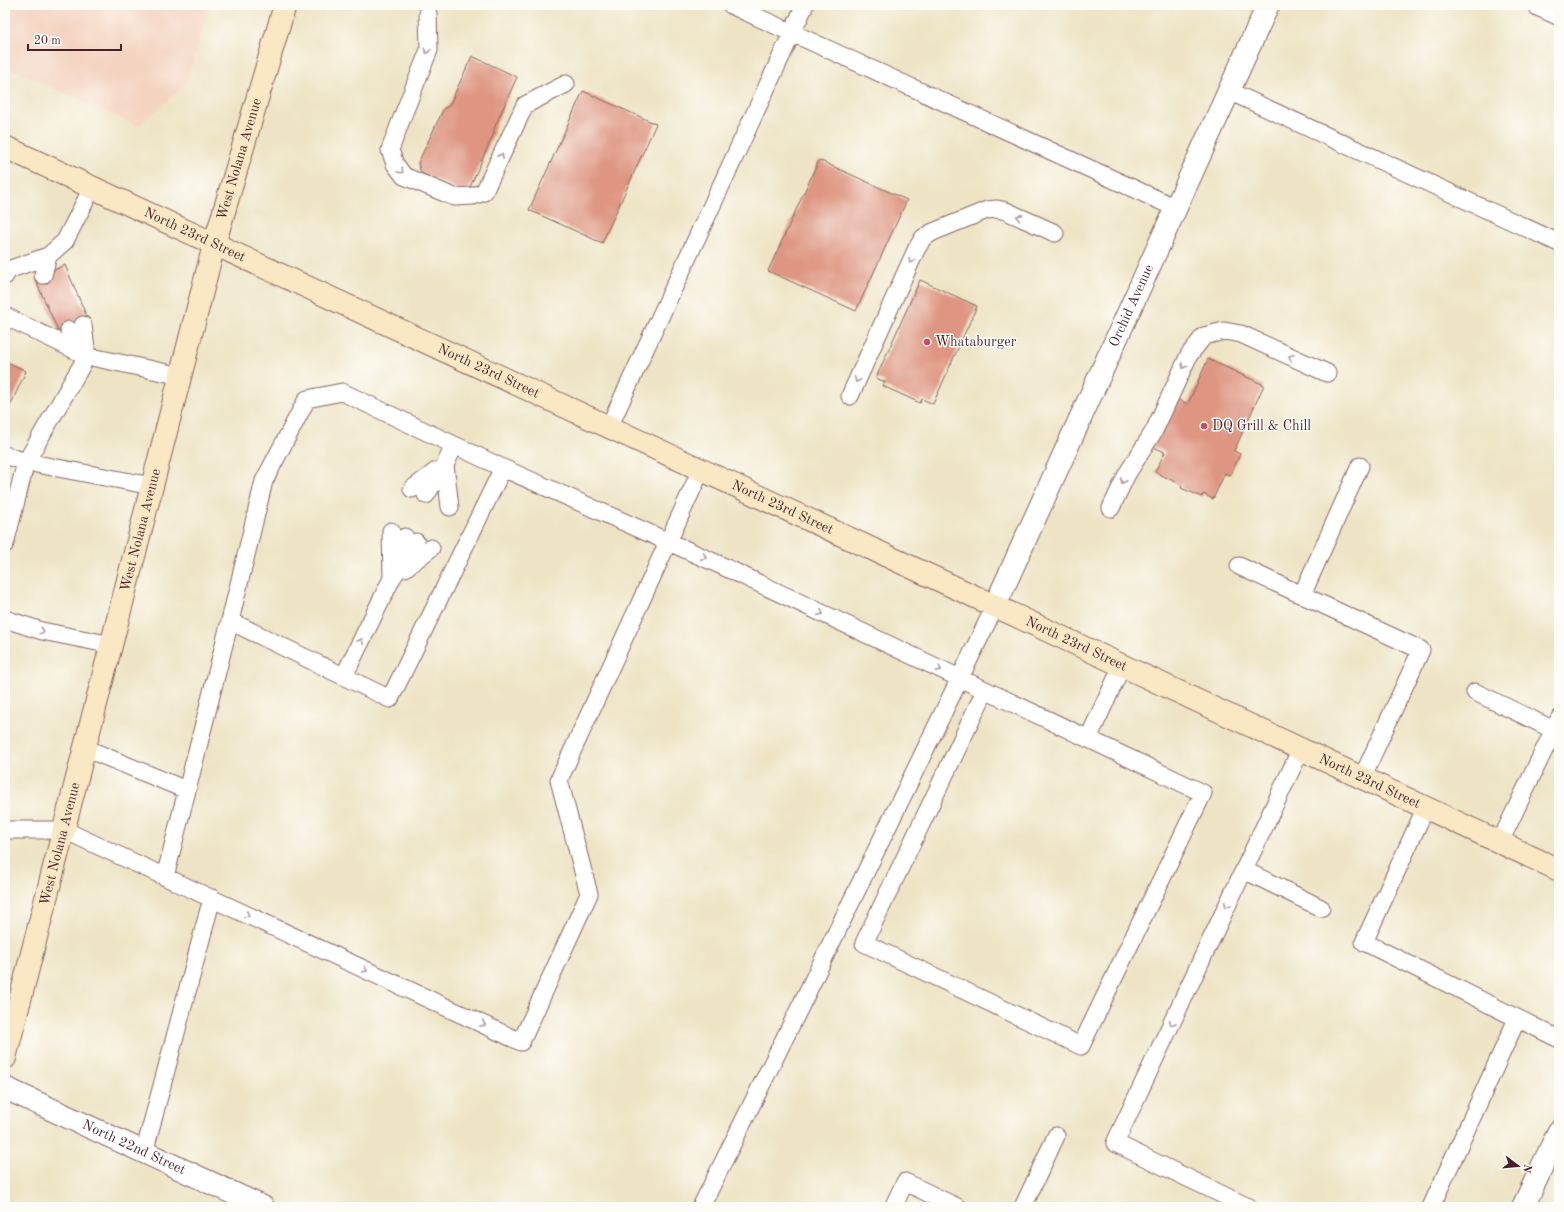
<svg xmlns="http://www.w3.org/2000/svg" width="1564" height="1212" font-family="'Old Standard TT',serif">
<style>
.built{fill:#f4d3c0}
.building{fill:#de9682}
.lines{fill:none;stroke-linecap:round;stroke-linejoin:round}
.service-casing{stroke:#836461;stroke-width:19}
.minor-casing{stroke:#836461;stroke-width:24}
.secondary-casing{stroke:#836461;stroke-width:24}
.service{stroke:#fff;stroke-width:17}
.minor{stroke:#fff;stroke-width:22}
.secondary{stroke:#fae7c3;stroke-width:22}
.oneway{stroke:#ae9aa0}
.poi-dot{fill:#d1495b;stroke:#fdfcf7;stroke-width:1.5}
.labels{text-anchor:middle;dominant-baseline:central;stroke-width:3;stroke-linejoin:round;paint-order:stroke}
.street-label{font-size:14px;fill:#4a1f2b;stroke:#fdfcf7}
.poi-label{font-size:14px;fill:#4a1f2b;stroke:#fdfcf7;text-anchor:start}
</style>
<rect width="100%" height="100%" fill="#fdfcf7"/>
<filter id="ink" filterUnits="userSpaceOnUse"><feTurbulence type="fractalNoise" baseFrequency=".025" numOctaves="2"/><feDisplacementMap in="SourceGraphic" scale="8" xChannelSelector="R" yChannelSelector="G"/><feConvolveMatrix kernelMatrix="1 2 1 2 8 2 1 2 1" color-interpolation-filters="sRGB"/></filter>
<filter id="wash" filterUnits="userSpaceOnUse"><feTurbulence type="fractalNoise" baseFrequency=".012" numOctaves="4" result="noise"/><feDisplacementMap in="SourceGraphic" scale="16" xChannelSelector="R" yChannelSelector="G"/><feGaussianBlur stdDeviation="0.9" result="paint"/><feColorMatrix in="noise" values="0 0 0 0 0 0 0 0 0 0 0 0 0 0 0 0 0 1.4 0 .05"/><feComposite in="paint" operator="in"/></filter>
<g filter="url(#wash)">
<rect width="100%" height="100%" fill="#eee4c5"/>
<path class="built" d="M5,5H210L185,85L138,126L5,66Z"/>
<g id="blocks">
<path class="building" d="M472,56L517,77L494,129V133L470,187L461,191L421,173L418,163L444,108L449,106Z
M583,91L656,124L602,243L529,210Z
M819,160L907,200L856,311L768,271Z
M65,265L89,322L60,335L35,279Z
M920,280L977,306L933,404L922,399L920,403L883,386L885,382L876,378Z
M1208,359L1264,385L1234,451L1240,454L1230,475L1225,473L1213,499L1203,494L1202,497L1181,488L1182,485L1155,472L1165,452L1153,447L1175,398L1188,404Z
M5,361L26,371L5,417Z"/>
</g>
</g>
<g filter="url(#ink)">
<use href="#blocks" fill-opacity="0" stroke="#836461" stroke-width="1"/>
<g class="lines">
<defs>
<path id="service" d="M731,5L1176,208
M428,13L429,50L403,115L390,150L395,164L404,176L454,197L473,196L484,192L525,105L566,84
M1229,91L1559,243
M43,275L48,256
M5,276L8,270L48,256L65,241L92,188
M5,316L87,356L181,376
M69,330L86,354
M850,396L916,250L923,238L933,232L987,210L997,209L1006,211L1055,233
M609,427L805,5
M5,455L26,462L152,486
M445,465L450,507
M412,489L436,471
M426,495L445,465L454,446
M1111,508L1127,474L1154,431L1189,355L1204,336L1224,331L1241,334L1327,373
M391,531L392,578
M5,544L26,462L87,356L83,325
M397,563L405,537
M1239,566L1421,650L1362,778
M405,568L431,548
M1302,595L1360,466
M5,619L42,631L112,645
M230,621L264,481L307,399L342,392L503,468L718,564L1203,793L1081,1046L864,943L985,691
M344,676L392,578L416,542
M1475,692L1554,730
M1088,739L1122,666
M85,748L186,790
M1426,807L1364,942L1559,1039
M5,830H64L521,1042L589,894L559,780L701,470
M1500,842L1559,719
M1244,870L1321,908
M165,877L230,621L390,699L503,468
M144,1153L212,898
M701,1207L803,1001L995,606
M893,1207L905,1182L957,1207
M1023,1207L1056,1136
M1248,1207L1115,1143L1301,749
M1431,1207L1517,1019"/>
<g id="minor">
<path d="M1539,5L1559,14"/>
<path id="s1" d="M995,606L1268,5"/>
<path id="s2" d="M5,1088L263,1207"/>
<path d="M1523,1207L1559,1131"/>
</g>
<g id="secondary">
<path id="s3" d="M5,147L995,606L1559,870"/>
<path id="s4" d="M5,1058L214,245L285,5"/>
</g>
</defs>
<use href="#service" class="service-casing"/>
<use href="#minor" class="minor-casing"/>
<use href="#secondary" class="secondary-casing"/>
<use href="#service" class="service"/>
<use href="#minor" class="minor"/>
<use href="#secondary" class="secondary"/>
</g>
<defs><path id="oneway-chevron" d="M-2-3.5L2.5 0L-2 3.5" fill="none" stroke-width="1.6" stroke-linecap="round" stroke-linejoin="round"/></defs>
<g class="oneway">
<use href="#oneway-chevron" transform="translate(427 51) rotate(103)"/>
<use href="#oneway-chevron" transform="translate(501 156) rotate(-65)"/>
<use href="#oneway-chevron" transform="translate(401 171) rotate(47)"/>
<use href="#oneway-chevron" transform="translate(1019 217) rotate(-156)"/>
<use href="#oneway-chevron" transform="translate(911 261) rotate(114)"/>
<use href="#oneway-chevron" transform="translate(1291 357) rotate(-155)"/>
<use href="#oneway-chevron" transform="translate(1184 366) rotate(115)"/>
<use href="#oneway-chevron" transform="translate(857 380) rotate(114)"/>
<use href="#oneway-chevron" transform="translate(1123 481) rotate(115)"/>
<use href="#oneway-chevron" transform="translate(704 557) rotate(24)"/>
<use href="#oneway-chevron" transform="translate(821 613) rotate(26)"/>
<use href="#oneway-chevron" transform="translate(42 631) rotate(15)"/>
<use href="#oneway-chevron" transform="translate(361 641) rotate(-64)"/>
<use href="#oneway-chevron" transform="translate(939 669) rotate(26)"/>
<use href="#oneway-chevron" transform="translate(1227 905) rotate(115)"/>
<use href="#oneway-chevron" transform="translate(247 915) rotate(25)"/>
<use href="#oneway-chevron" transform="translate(365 970) rotate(25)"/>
<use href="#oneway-chevron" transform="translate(1172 1023) rotate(115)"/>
<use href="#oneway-chevron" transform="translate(483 1024) rotate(25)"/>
</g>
</g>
<g class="poi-dot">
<circle cx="927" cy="342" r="4"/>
<circle cx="1204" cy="426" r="4"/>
</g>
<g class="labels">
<g class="street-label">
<text stroke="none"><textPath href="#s4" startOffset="929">West Nolana Avenue</textPath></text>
<text stroke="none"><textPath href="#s3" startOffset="209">North 23rd Street</textPath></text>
<text stroke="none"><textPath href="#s1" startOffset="330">Orchid Avenue</textPath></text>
<text stroke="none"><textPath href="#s3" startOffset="533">North 23rd Street</textPath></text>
<text stroke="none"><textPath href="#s3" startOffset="857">North 23rd Street</textPath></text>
<text stroke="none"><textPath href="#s4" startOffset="545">West Nolana Avenue</textPath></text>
<text stroke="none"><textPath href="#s3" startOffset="1181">North 23rd Street</textPath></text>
<text stroke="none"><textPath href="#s3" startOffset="1505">North 23rd Street</textPath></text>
<text stroke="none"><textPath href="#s4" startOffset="221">West Nolana Avenue</textPath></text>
<text stroke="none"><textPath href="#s2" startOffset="142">North 22nd Street</textPath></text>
</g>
<g class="poi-label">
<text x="935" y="342">Whataburger</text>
<text x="1212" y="426">DQ Grill &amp; Chill</text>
</g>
</g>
<rect width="1564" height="1212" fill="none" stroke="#fdfcf7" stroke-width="20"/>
<g transform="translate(1518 1166) rotate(106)" stroke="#fdfcf7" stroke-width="3" paint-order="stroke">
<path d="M0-3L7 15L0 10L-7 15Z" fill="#4a1f2b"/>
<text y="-6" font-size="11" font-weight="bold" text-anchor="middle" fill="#4a1f2b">N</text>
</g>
<path d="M28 44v6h93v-6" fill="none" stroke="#4a1f2b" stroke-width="2"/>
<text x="34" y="44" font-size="12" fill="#4a1f2b" stroke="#fdfcf7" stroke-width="3" paint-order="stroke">20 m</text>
</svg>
